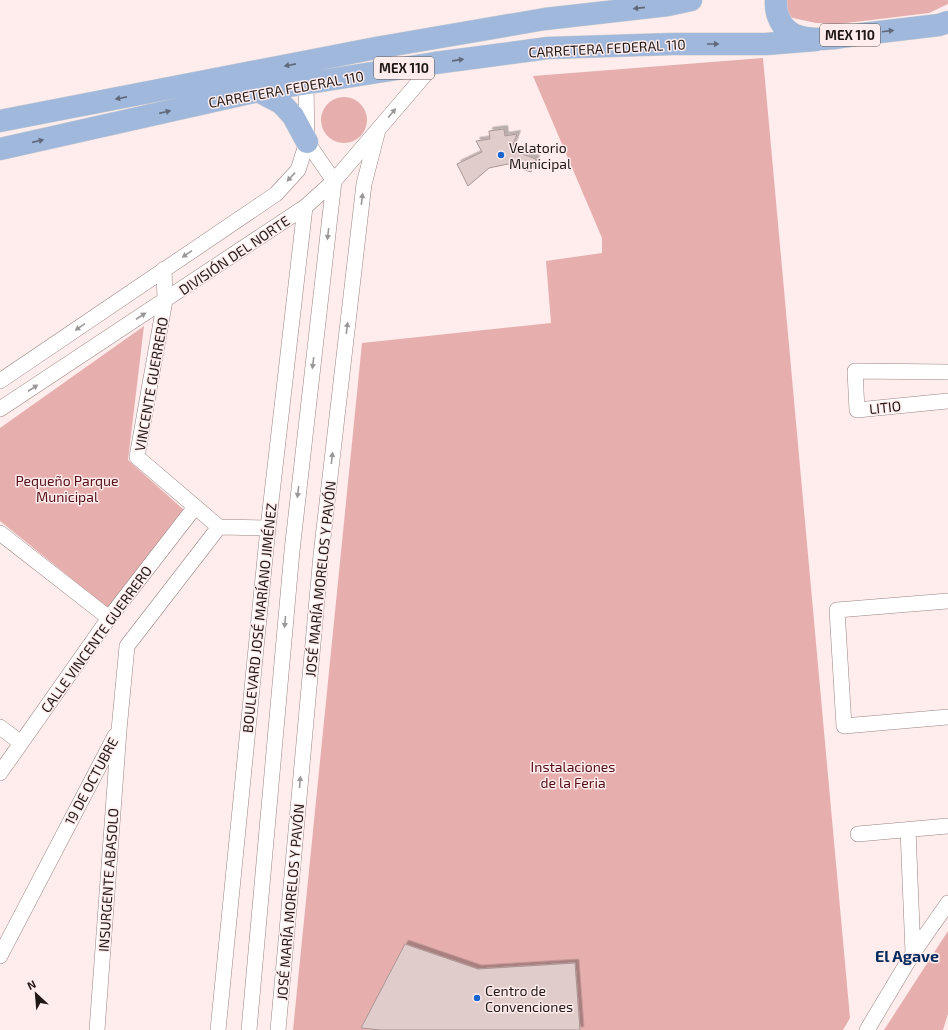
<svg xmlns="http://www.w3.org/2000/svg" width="948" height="1030" font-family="'Exo 2',sans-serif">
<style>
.green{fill:#e6afae}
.building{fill:#e1cccc;stroke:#aa9796;filter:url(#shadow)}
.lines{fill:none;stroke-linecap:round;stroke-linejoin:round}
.minor-casing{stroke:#998585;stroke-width:16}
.primary-casing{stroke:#d2d1d1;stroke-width:23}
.minor{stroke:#fff;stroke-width:15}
.primary{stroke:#a0b8dc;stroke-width:22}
.oneway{fill:#60687a}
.oneway2{fill:#9a9797}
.poi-dot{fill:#1966d1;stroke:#feedec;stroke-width:1.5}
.labels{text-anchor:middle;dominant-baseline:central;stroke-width:3;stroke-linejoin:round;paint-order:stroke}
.shield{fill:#feedec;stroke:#625857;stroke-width:1}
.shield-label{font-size:13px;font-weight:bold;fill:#1f1817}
.street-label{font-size:14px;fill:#1f1817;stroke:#feedec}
.poi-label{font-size:14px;fill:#1f1817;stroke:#feedec;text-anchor:start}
.park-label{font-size:14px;fill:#550c16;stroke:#feedec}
.quarter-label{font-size:16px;font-weight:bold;fill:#05295c;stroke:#feedec}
</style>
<defs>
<filter id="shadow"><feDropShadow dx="3.5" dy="-3.5" stdDeviation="0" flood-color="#0004"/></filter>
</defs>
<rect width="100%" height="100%" fill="#feedec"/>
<path class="green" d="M779,0H948V4L929,13L838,24L816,23L793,18L786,15Z
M763,58L850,1018L843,1030H293L362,343L551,323L546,261L602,253V238L533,76Z
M321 120a23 23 0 1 1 46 0a23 23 0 1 1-46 0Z
M144,326L128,460L185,511L108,608L0,521V428Z
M948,931V1014L943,1030H884Z"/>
<path class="building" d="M504,129L505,136L517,134L511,150L536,159L531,172L508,164L489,168L468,186L457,164L482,152L476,141L490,139L489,131Z
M405,944L478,969L575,963L580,1030H381L361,1028Z"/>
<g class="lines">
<defs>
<path id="minor" d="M164,269L165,300L137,457L219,527
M948,372L855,371L857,410L948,401
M0,381L276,194L298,170L307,142L306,84
M0,409L305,207L334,181L435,63
M219,527L268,528
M0,533L109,618
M948,601L837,610L844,726L948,717
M0,727L21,743
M0,773L109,618L195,507
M908,830L913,953
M858,834L948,826
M0,956L115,736
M97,1030L119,730L127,646L219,527
M218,1030L268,528L305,207
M249,1030L292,551L334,181L307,142
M278,1030L321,555L364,184L378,130
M867,1030L913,953L948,903"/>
<path id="primary" d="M776,0C775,14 781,29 795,35C817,43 841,37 863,34C888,31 914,28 939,25L948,22
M258,91L281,103L293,116L307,142
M0,121L376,48L545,19L668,5L691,0
M0,149L258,91L435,63L548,48L672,44H766L816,40"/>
</defs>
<use href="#minor" class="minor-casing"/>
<use href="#primary" class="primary-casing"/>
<use href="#minor" class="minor"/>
<use href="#primary" class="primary"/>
</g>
<defs><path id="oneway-solid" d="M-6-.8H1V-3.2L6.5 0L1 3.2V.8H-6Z"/></defs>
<g class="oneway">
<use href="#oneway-solid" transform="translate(639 8) rotate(174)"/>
<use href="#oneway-solid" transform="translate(888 31) rotate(-7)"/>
<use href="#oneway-solid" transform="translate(713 44)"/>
<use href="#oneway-solid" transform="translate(458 60) rotate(-8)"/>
<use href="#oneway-solid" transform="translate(290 65) rotate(169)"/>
<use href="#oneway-solid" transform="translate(121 98) rotate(169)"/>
<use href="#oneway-solid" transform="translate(165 112) rotate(-13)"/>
<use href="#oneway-solid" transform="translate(38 141) rotate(-13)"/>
</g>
<g class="oneway2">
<use href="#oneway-solid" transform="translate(392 113) rotate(-50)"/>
<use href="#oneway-solid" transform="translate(291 177) rotate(133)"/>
<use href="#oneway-solid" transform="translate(362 199) rotate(-83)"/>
<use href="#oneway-solid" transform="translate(328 234) rotate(97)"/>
<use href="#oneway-solid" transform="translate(187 254) rotate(146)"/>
<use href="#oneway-solid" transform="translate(141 316) rotate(-33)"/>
<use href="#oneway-solid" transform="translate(80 327) rotate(146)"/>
<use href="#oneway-solid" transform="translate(347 328) rotate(-83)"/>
<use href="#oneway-solid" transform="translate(313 363) rotate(97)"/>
<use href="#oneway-solid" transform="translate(33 388) rotate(-33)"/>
<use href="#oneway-solid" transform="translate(332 458) rotate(-83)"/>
<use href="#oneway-solid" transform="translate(298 492) rotate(97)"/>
<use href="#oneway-solid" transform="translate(285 622) rotate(95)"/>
<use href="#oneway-solid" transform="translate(300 782) rotate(-85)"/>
</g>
<g class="poi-dot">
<circle cx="501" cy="155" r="4"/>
<circle cx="477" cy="998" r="4"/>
</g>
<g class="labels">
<g class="shield">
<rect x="820" y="24" width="60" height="22" rx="3"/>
<rect x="374" y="57" width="60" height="22" rx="3"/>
</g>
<g class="shield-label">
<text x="850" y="35">MEX 110</text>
<text x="404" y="68">MEX 110</text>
</g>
<g class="street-label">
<text transform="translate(607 48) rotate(-3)">CARRETERA FEDERAL 110</text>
<text transform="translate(286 89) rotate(-10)">CARRETERA FEDERAL 110</text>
<text transform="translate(234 255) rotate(-34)">DIVISIÓN DEL NORTE</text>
<text transform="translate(151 384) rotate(-80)">VINCENTE GUERRERO</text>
<text transform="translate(885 407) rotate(-6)">LITIO</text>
<text transform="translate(320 579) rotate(-84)">JOSÉ MARÍA MORELOS Y PAVÓN</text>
<text transform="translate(259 618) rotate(-84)">BOULEVARD JOSÉ MARÍANO JIMÉNEZ</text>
<text transform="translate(96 639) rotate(-54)">CALLE VINCENTE GUERRERO</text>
<text transform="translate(91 781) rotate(-62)">19 DE OCTUBRE</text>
<text transform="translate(108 880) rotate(-86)">INSURGENTE ABASOLO</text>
<text transform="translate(290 902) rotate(-85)">JOSÉ MARÍA MORELOS Y PAVÓN</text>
</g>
<g class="poi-label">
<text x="509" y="147">Velatorio<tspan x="509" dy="16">Municipal</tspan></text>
<text x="485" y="990">Centro de<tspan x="485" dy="16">Convenciones</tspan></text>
</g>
<g class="park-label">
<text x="67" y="480">Pequeño Parque<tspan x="67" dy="16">Municipal</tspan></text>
<text x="573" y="766">Instalaciones<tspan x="573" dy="16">de la Feria</tspan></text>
</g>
<g class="quarter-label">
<text x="907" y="955">El Agave</text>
</g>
</g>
<g transform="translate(36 994) rotate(334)" stroke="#feedec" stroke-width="3" paint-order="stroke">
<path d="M0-3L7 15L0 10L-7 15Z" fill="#1f1817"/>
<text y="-6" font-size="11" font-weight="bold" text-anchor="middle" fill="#1f1817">N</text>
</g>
</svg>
